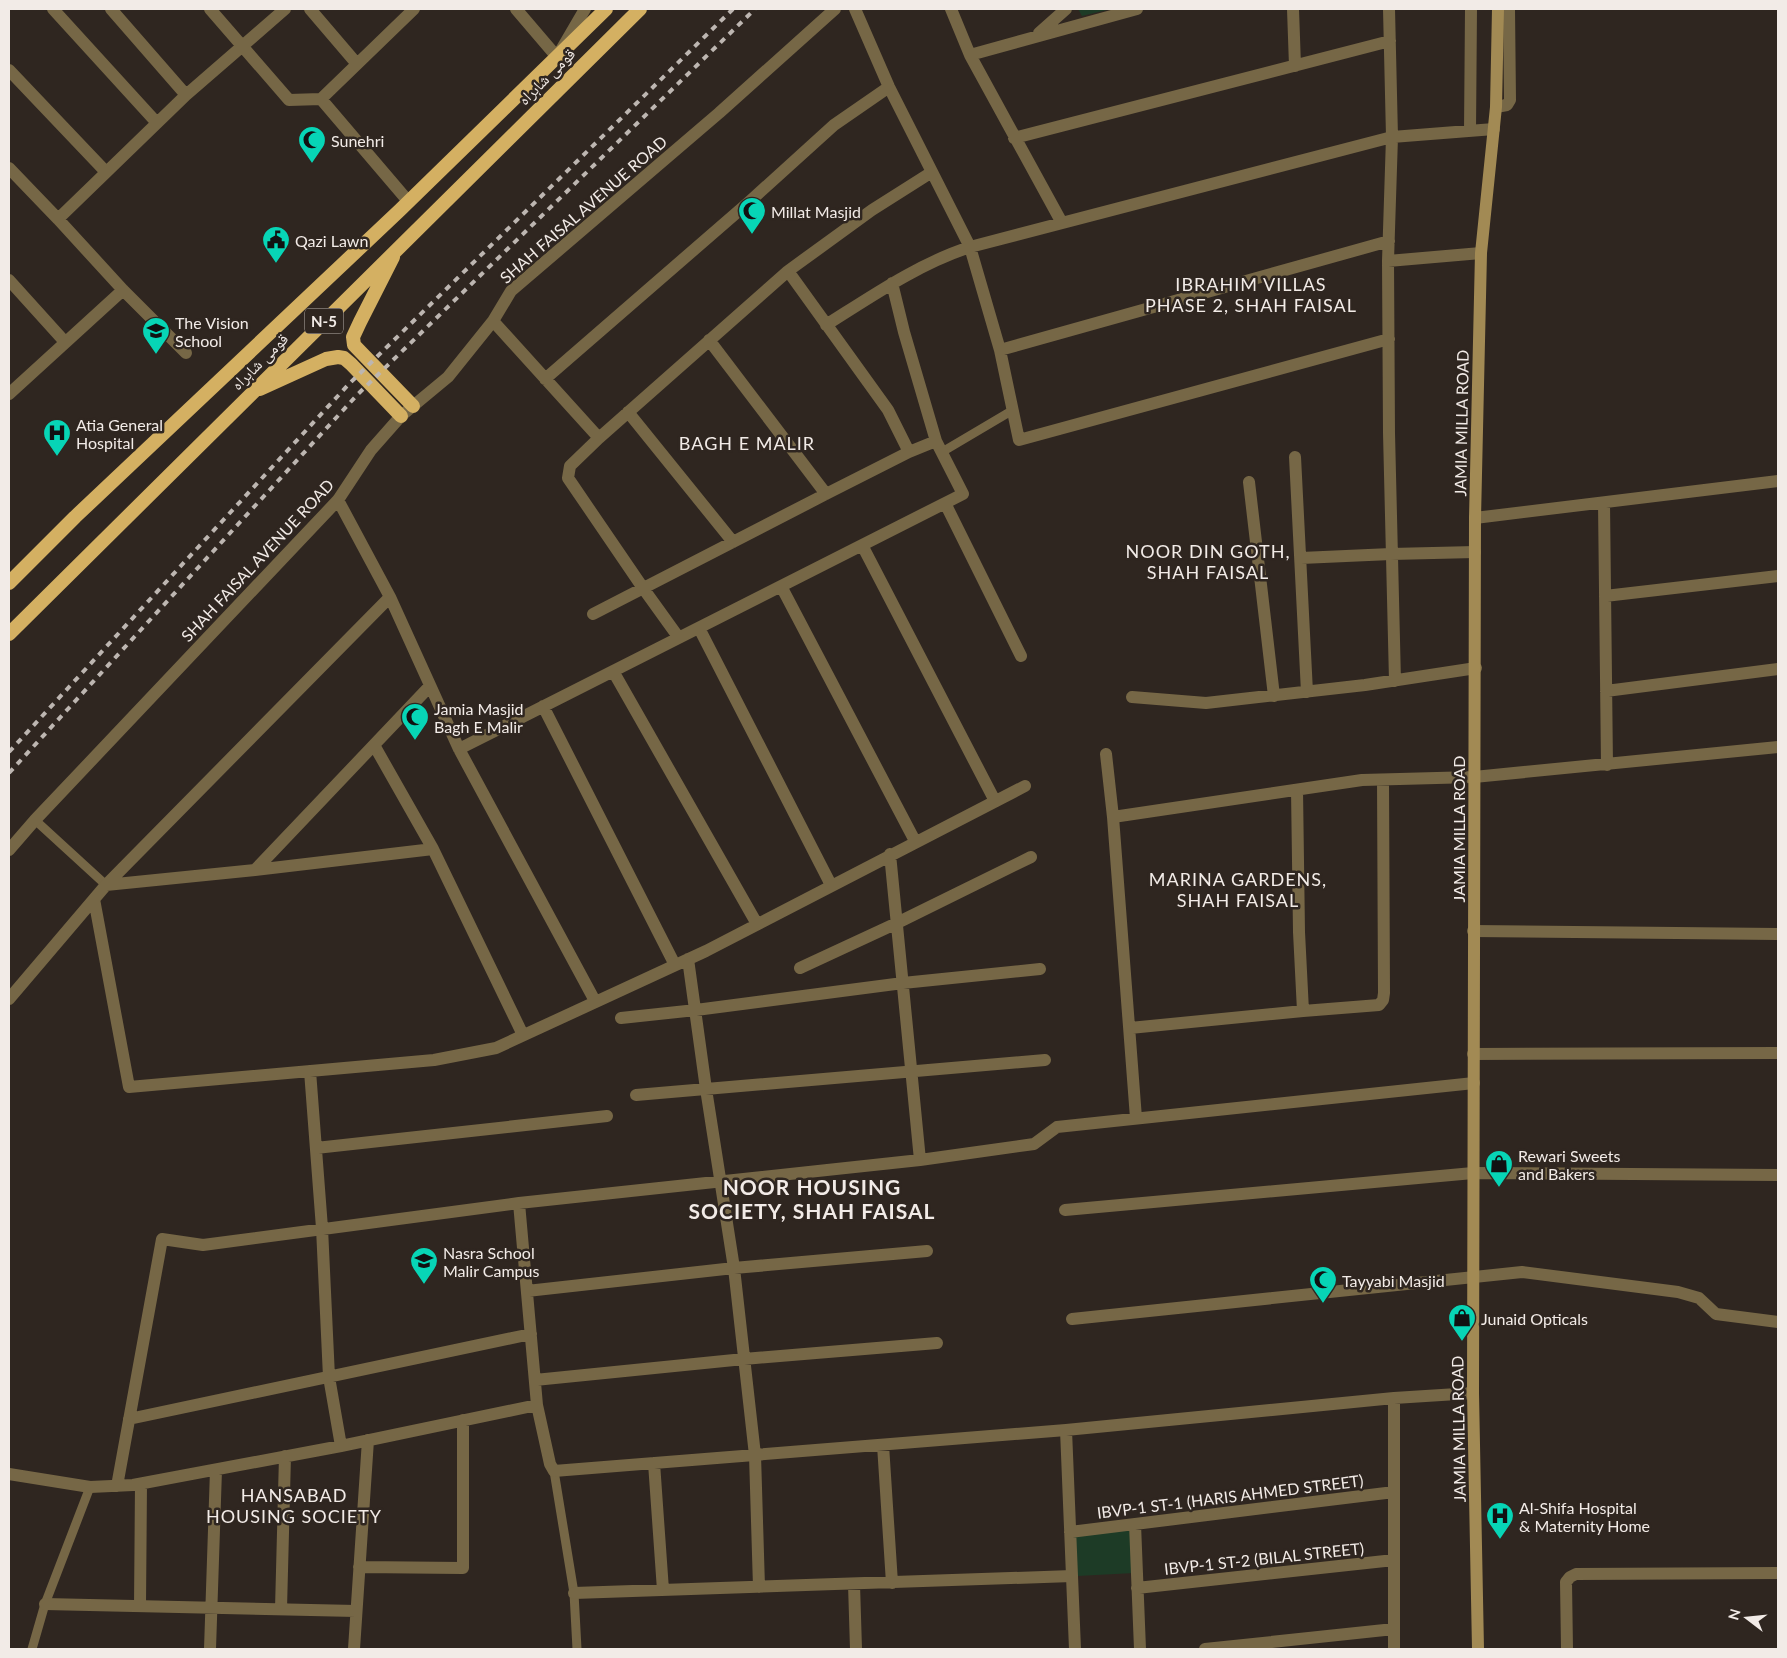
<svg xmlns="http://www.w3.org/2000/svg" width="1787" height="1658" font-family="Lato,'Noto Naskh Arabic',sans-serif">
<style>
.green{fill:#1d3b26}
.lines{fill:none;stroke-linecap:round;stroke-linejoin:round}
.service{stroke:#766746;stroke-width:9}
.minor{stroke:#766746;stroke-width:12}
.secondary{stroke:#a28a54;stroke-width:12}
.trunk{stroke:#d4b062;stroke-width:14}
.rail{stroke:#bdb6b1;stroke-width:4;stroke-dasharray:6 6;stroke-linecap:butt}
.labels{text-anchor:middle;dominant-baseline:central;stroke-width:5;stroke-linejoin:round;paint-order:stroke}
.shield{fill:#2f2620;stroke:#b8b0ab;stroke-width:1}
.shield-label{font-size:15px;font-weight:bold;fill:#f2ebe7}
.street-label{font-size:16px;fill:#f2ebe7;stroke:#2f2620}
.poi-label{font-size:16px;fill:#f2ebe7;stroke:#2f2620;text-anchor:start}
.neighbourhood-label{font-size:18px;letter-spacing:1px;fill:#f2ebe7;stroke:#2f2620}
.district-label{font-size:21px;font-weight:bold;letter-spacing:1px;fill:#f2ebe7;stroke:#2f2620}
</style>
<rect width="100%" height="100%" fill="#2f2620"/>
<path class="green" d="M1078,9H1111L1082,16Z
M1133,1529L1134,1573L1077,1576L1074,1534Z"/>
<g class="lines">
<path class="service" d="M942,452L1013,410
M35,820L106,885
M554,1471L574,1593L577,1649
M32,1649L45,1604L90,1487"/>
<path class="minor" d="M53,9L157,123
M111,9L186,95
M210,9L289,100L321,99L414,9
M310,9L357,64
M516,9L557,57L585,9
M855,9L889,87L970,247L1000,350L1019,440L1389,339
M951,9L970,55L1062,223
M1293,9L1295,66
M1389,9L1392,137L1388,261L1389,433L1395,681
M1039,33L1066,9
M970,55L1137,9
M9,70L106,172
M321,99L408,201
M1496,107L1507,105L1510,100L1509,9
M1470,131L1471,9
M1014,138L1390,41
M9,168L58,219L123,290L186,353
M58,219L186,95L285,9
M1388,261L1481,253
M788,271L888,410L909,452
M9,280L65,342
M892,283L904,332L936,441
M493,321L599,438
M826,325C872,296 918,264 970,247L1392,137L1494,129
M709,340L826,494
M1000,350L1389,241
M545,379L749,202L834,125L889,87
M9,394L123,290
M628,412L733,542
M1295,457L1307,692
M1249,482L1274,696
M338,500L390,597L459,749L595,1001
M945,503L1021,656
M1604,503L1607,765
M1475,518L1778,481
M862,545L995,801
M1301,558L1391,554L1475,552
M781,586L915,841
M1605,596L1778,576
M699,628L831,885
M679,638L643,588L568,478L570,466L599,438L788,271L872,210L932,172
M613,671L757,924
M1606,691L1778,669
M1132,697L1206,703L1365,685L1476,668
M543,706L675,965
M374,745L433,849L523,1035
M459,749L963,494L936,441L909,452L826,494L593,614
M1106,754L1113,817
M1297,790L1299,932L1303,1011
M9,850L35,820L338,500L371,450L401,416L448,377L493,321L511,291L719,113L835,9
M890,854L920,1160
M255,870L430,686
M106,885L255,870L433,849
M94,899L129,1087L434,1060L496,1048L706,951L1025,786
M1473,931L1778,934
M688,959L706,1089L734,1268L755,1455L759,1587
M800,968L897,923L1031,857
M9,999L106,885L390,597
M621,1018L696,1010L903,983L1040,969
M1130,1028L1303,1011L1379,1005L1383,1000L1384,993L1383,780
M1473,1054L1778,1053
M310,1071L322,1228L329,1377L341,1446
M636,1095L1045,1060
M1136,1118L1113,817L1362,780L1474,777L1778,747
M316,1148L607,1116
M519,1203L537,1405
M1065,1210L1473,1173L1778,1175
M527,1291L734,1268L927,1251
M1072,1319L1522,1272L1678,1292L1699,1298L1716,1314L1778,1322
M535,1380L744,1359L937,1343
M129,1419L531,1334
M1066,1430L1075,1649
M883,1445L892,1583
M654,1463L663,1590
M9,1474L90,1487L133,1485L341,1446L537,1405L550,1464L554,1471L1066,1430L1394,1398L1473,1393
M117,1486L162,1239L203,1245L519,1203L920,1160L1034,1144L1057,1127L1474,1083
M1135,1524L1140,1649
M1070,1532L1394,1492
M359,1567L463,1568V1420
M854,1584L856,1649
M1137,1588L1394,1560
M574,1593L1072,1576
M45,1604L356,1611
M140,1606L141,1484
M281,1609L285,1456
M210,1649L216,1470
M354,1649L368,1440
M1205,1649L1394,1629
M1394,1649V1398
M1567,1649L1566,1582L1570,1577L1576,1574L1778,1573"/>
<path class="secondary" d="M1478,1649L1473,1393L1475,518L1481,253L1496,107L1498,9"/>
<path class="trunk" d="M393,257L360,322L353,337L354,345L413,406
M260,389L326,359L338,357L344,358L351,364L401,416
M9,583L75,517L400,210L606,9
M9,634L640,9"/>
<path class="rail" d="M9,752L348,385L733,9
M9,773L358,394L755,9"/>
</g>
<defs>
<symbol id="mosque-pin" viewBox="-11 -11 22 30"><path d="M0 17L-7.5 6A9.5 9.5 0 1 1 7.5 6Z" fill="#07d5b6" stroke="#2f2620"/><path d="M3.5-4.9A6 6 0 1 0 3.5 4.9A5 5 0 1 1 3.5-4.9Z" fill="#111"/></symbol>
<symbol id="civic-pin" viewBox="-11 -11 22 30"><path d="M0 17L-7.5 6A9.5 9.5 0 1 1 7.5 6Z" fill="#07d5b6" stroke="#2f2620"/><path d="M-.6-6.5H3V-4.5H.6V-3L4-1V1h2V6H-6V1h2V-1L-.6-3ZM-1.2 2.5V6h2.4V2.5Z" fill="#111"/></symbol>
<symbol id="school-pin" viewBox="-11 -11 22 30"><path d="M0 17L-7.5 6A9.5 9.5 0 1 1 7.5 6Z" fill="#07d5b6" stroke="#2f2620"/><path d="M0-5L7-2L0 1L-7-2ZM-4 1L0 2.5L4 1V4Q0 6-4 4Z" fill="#111"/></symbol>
<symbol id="hospital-pin" viewBox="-11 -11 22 30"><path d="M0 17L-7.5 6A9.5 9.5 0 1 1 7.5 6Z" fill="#07d5b6" stroke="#2f2620"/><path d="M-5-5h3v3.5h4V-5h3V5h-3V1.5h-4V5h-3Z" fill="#111"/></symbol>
<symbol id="shop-pin" viewBox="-11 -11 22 30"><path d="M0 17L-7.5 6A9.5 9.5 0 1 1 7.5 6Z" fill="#07d5b6" stroke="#2f2620"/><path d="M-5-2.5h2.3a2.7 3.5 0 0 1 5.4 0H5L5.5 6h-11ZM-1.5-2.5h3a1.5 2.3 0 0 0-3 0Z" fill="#111"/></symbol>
</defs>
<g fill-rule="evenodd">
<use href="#mosque-pin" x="296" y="124" width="32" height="43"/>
<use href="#mosque-pin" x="736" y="195" width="32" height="43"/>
<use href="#civic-pin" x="260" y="224" width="32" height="43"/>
<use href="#school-pin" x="140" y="315" width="32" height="43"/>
<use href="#hospital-pin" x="41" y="417" width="32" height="43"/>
<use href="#mosque-pin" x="399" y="701" width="32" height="43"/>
<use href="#shop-pin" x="1483" y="1148" width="32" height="43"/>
<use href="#school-pin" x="408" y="1245" width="32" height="43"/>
<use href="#mosque-pin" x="1307" y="1264" width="32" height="43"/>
<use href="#shop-pin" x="1446" y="1302" width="32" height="43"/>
<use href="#hospital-pin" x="1484" y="1500" width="32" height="43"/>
</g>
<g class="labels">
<rect class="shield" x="305" y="308.5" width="38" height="25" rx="4"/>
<g class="shield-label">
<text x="324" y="321">N-5</text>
</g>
<g class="street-label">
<text transform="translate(546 76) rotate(-45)">قومی شاہراہ</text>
<text transform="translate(583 209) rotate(-41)">SHAH FAISAL AVENUE ROAD</text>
<text transform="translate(259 361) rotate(-45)">قومی شاہراہ</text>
<text transform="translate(1461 423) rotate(-89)">JAMIA MILLA ROAD</text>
<text transform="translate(257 560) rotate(-47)">SHAH FAISAL AVENUE ROAD</text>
<text transform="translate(1458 829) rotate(-90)">JAMIA MILLA ROAD</text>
<text transform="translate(1458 1429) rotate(-91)">JAMIA MILLA ROAD</text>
<text transform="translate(1230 1496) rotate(-7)">IBVP-1 ST-1 (HARIS AHMED STREET)</text>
<text transform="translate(1264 1558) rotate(-6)">IBVP-1 ST-2 (BILAL STREET)</text>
</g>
<g class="poi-label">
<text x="331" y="140">Sunehri</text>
<text x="771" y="211">Millat Masjid</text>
<text x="295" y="240">Qazi Lawn</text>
<text x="175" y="322">The Vision<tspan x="175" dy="18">School</tspan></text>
<text x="76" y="424">Atia General<tspan x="76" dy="18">Hospital</tspan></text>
<text x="434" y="708">Jamia Masjid<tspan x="434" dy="18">Bagh E Malir</tspan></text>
<text x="1518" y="1155">Rewari Sweets<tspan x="1518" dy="18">and Bakers</tspan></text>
<text x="443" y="1252">Nasra School<tspan x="443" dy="18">Malir Campus</tspan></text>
<text x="1342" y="1280">Tayyabi Masjid</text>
<text x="1481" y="1318">Junaid Opticals</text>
<text x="1519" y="1507">Al-Shifa Hospital<tspan x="1519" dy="18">&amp; Maternity Home</tspan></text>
</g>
<g class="neighbourhood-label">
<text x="1251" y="284">IBRAHIM VILLAS<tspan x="1251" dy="21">PHASE 2, SHAH FAISAL</tspan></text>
<text x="747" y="443">BAGH E MALIR</text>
<text x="1208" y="551">NOOR DIN GOTH,<tspan x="1208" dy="21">SHAH FAISAL</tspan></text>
<text x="1238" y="879">MARINA GARDENS,<tspan x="1238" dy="21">SHAH FAISAL</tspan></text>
<text x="294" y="1495">HANSABAD<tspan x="294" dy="21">HOUSING SOCIETY</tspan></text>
</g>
<g class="district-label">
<text x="812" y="1186">NOOR HOUSING<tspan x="812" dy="24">SOCIETY, SHAH FAISAL</tspan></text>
</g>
</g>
<rect width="1787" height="1658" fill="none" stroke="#f2ebe7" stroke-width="20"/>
<g transform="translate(1747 1618) rotate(286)" stroke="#2f2620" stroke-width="4" paint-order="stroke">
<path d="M0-4L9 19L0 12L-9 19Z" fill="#f2ebe7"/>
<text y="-8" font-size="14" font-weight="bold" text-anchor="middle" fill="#f2ebe7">N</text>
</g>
</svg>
